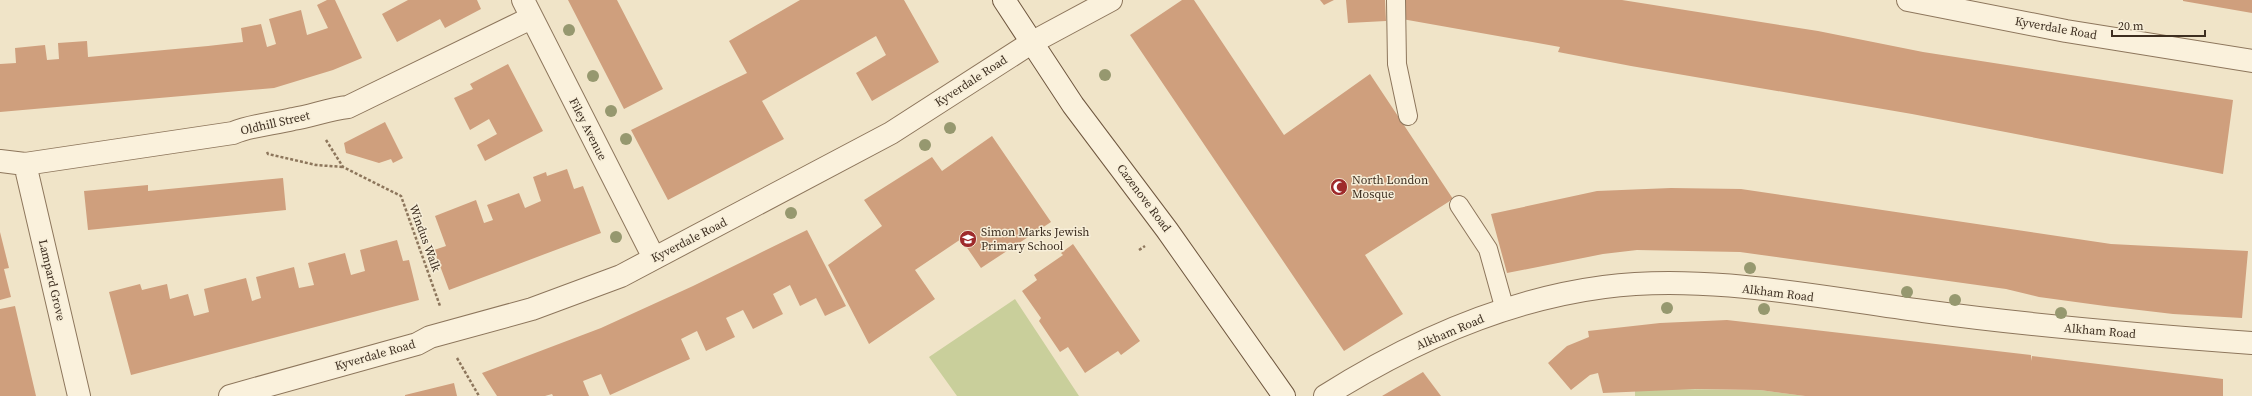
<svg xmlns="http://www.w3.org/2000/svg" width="2252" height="396" font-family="'Source Serif 4',serif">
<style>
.green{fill:#c9cf9b}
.building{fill:#cf9f7d}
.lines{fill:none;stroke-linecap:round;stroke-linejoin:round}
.lane-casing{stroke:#8d765c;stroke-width:20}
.street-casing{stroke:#8d765c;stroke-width:24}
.secondary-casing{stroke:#6f573f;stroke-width:24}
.path{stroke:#8d765c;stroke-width:2.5;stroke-dasharray:3 2;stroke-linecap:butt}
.lane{stroke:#faf1dc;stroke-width:18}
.street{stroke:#faf1dc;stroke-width:22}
.secondary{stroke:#faf1dc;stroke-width:22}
.tree{fill:#96986f}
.labels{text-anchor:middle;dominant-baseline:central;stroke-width:3;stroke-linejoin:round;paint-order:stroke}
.street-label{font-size:12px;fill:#3d2e20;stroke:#f7eed8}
.poi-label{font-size:12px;fill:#3d2e20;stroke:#f7eed8;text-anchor:start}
</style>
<rect width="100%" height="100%" fill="#f0e4c8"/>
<path class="green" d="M1015,299L1079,396H957L929,357Z
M1666,389L1760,390L1805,396H1635V390Z"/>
<path class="building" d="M327,0H335L362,58L333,70L274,88L0,112V64L16,63L15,48L45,45L47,60L59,59L58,43L87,41L88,57L208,46L243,42L241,28L261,24L267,47L276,44L269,19L301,10L307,35L328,28L317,5Z
M408,0H477L481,9L445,28L440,19L397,42L382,14Z
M568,0H617L663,89L624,109Z
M800,0H904L939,62L872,101L856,73L886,55L876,36L762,101L784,139L668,200L631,130L747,73L729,41Z
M1182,0H1194L1284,135L1370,74L1453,199L1365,255L1403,314L1344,351L1130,35Z
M1320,0H1334L1324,5Z
M1346,0H1385L1386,21L1348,23Z
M1405,0H1622L1818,31L1923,52L2233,100L2223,174L1912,114L1631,66L1558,52L1560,47L1402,19Z
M2183,0H2252V13L2183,1Z
M508,64L543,131L485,161L477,145L497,134L489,119L470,130L454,98L473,89L470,84Z
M385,122L403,158L393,163L391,159L379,163L346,153L344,143Z
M992,136L1051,222L981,268L961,239L915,270L935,299L869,344L828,265L882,226L864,200L932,157L942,171Z
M567,169L574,189L583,186L601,233L449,290L434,250L446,246L435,216L476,200L484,223L493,220L487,205L519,193L525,208L541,201L533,177L546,172L547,176Z
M283,178L286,210L88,230L84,191L148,185V191Z
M1671,188L1741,189L2111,244L2248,251L2242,318L2173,314L2105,306L2039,297L2006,289L1740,252L1637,250L1603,254L1507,273L1491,214L1597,191Z
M807,230L846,306L825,316L816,298L800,306L790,285L773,294L783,314L753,329L743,310L726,318L735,337L706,351L697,331L681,339L690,359L610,395L601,374L583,381L589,396H553L552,394L545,396H497L482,373L601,328L693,286Z
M0,232L9,268L4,269L11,297L0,300Z
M397,240L403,261L409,260L419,300L131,375L109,292L140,284L142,290L167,284L170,299L188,294L194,316L209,312L204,289L246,278L252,301L261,298L256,277L294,267L299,288L314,285L308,263L345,253L351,275L365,271L360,250Z
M1073,244L1140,341L1121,355L1118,351L1085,373L1068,347L1060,352L1039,321L1041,318L1022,291L1037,280L1034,275L1063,255L1061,253Z
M15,306L36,396H0V309Z
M1727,320L2031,355V361L2032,356L2223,379V396H1805L1760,390L1695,389L1603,393L1598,373L1590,375L1571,390L1548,363L1567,346L1589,337L1588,331L1660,323Z
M1423,372L1441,396H1382Z
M454,383L457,396H405V395Z"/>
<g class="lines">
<defs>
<path id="lane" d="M1396,0L1397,64L1408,116
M1459,205L1488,249L1505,310"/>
<path id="street" d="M523,0L654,258
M1908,0L2066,31L2252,61
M0,161L25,164L233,133C252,125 273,124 293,119C312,116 329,109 348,107L531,18
M25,164L79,396
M230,396L417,344L430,337L532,309L621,276L891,133L1031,43L1111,0
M1325,396C1409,343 1505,300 1604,287C1706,273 1822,298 1923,311C2033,326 2142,335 2252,343"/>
<path id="secondary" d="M1004,0L1073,105L1167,230L1284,396"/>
</defs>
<use href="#lane" class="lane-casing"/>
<use href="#street" class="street-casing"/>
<use href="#secondary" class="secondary-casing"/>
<path class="path" d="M326,140L343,167L401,196L440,306
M267,152L268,154L316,165L343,167
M1139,250L1145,246
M457,358L479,396"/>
<use href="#lane" class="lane"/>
<use href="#street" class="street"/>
<use href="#secondary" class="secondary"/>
</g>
<g class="tree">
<circle cx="569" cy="30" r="6"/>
<circle cx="1105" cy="75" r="6"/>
<circle cx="593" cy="76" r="6"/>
<circle cx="611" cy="111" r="6"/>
<circle cx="950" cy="128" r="6"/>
<circle cx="626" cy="139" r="6"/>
<circle cx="925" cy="145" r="6"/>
<circle cx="791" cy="213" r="6"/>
<circle cx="616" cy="237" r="6"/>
<circle cx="1750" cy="268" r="6"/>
<circle cx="1907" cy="292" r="6"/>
<circle cx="1955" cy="300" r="6"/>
<circle cx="1667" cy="308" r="6"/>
<circle cx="1764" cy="309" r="6"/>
<circle cx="2061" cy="313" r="6"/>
</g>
<defs>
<symbol id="mosque-disc" viewBox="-11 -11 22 22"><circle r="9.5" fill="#9e2a2b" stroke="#f7eed8"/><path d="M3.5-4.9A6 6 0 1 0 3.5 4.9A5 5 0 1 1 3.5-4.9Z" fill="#fff"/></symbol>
<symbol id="school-disc" viewBox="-11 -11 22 22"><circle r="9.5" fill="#9e2a2b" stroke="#f7eed8"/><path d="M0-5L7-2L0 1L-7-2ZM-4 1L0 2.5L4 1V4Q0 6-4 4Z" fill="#fff"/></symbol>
</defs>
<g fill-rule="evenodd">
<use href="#mosque-disc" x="1329" y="177" width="20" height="20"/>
<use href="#school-disc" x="958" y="229" width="20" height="20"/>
</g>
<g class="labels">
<g class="street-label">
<text transform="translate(2056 28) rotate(10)">Kyverdale Road</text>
<text transform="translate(971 81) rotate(-33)">Kyverdale Road</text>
<text transform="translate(275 123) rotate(-13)">Oldhill Street</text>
<text transform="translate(588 129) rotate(63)">Filey Avenue</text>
<text transform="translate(1144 198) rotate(53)">Cazenove Road</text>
<text transform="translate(425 238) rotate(70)">Windus Walk</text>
<text transform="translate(689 240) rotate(-27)">Kyverdale Road</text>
<text transform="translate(52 280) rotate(77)">Lampard Grove</text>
<text transform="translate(1778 293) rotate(7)">Alkham Road</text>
<text transform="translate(2100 331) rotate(5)">Alkham Road</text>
<text transform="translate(1450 332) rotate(-23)">Alkham Road</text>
<text transform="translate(375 355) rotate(-16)">Kyverdale Road</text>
</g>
<g class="poi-label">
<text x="1352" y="180">North London<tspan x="1352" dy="14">Mosque</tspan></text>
<text x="981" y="232">Simon Marks Jewish<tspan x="981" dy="14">Primary School</tspan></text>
</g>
</g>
<path d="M2112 30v6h93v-6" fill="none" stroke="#3d2e20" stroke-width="2"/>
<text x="2118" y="30" font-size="12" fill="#3d2e20" stroke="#f7eed8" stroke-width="3" paint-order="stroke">20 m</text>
</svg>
